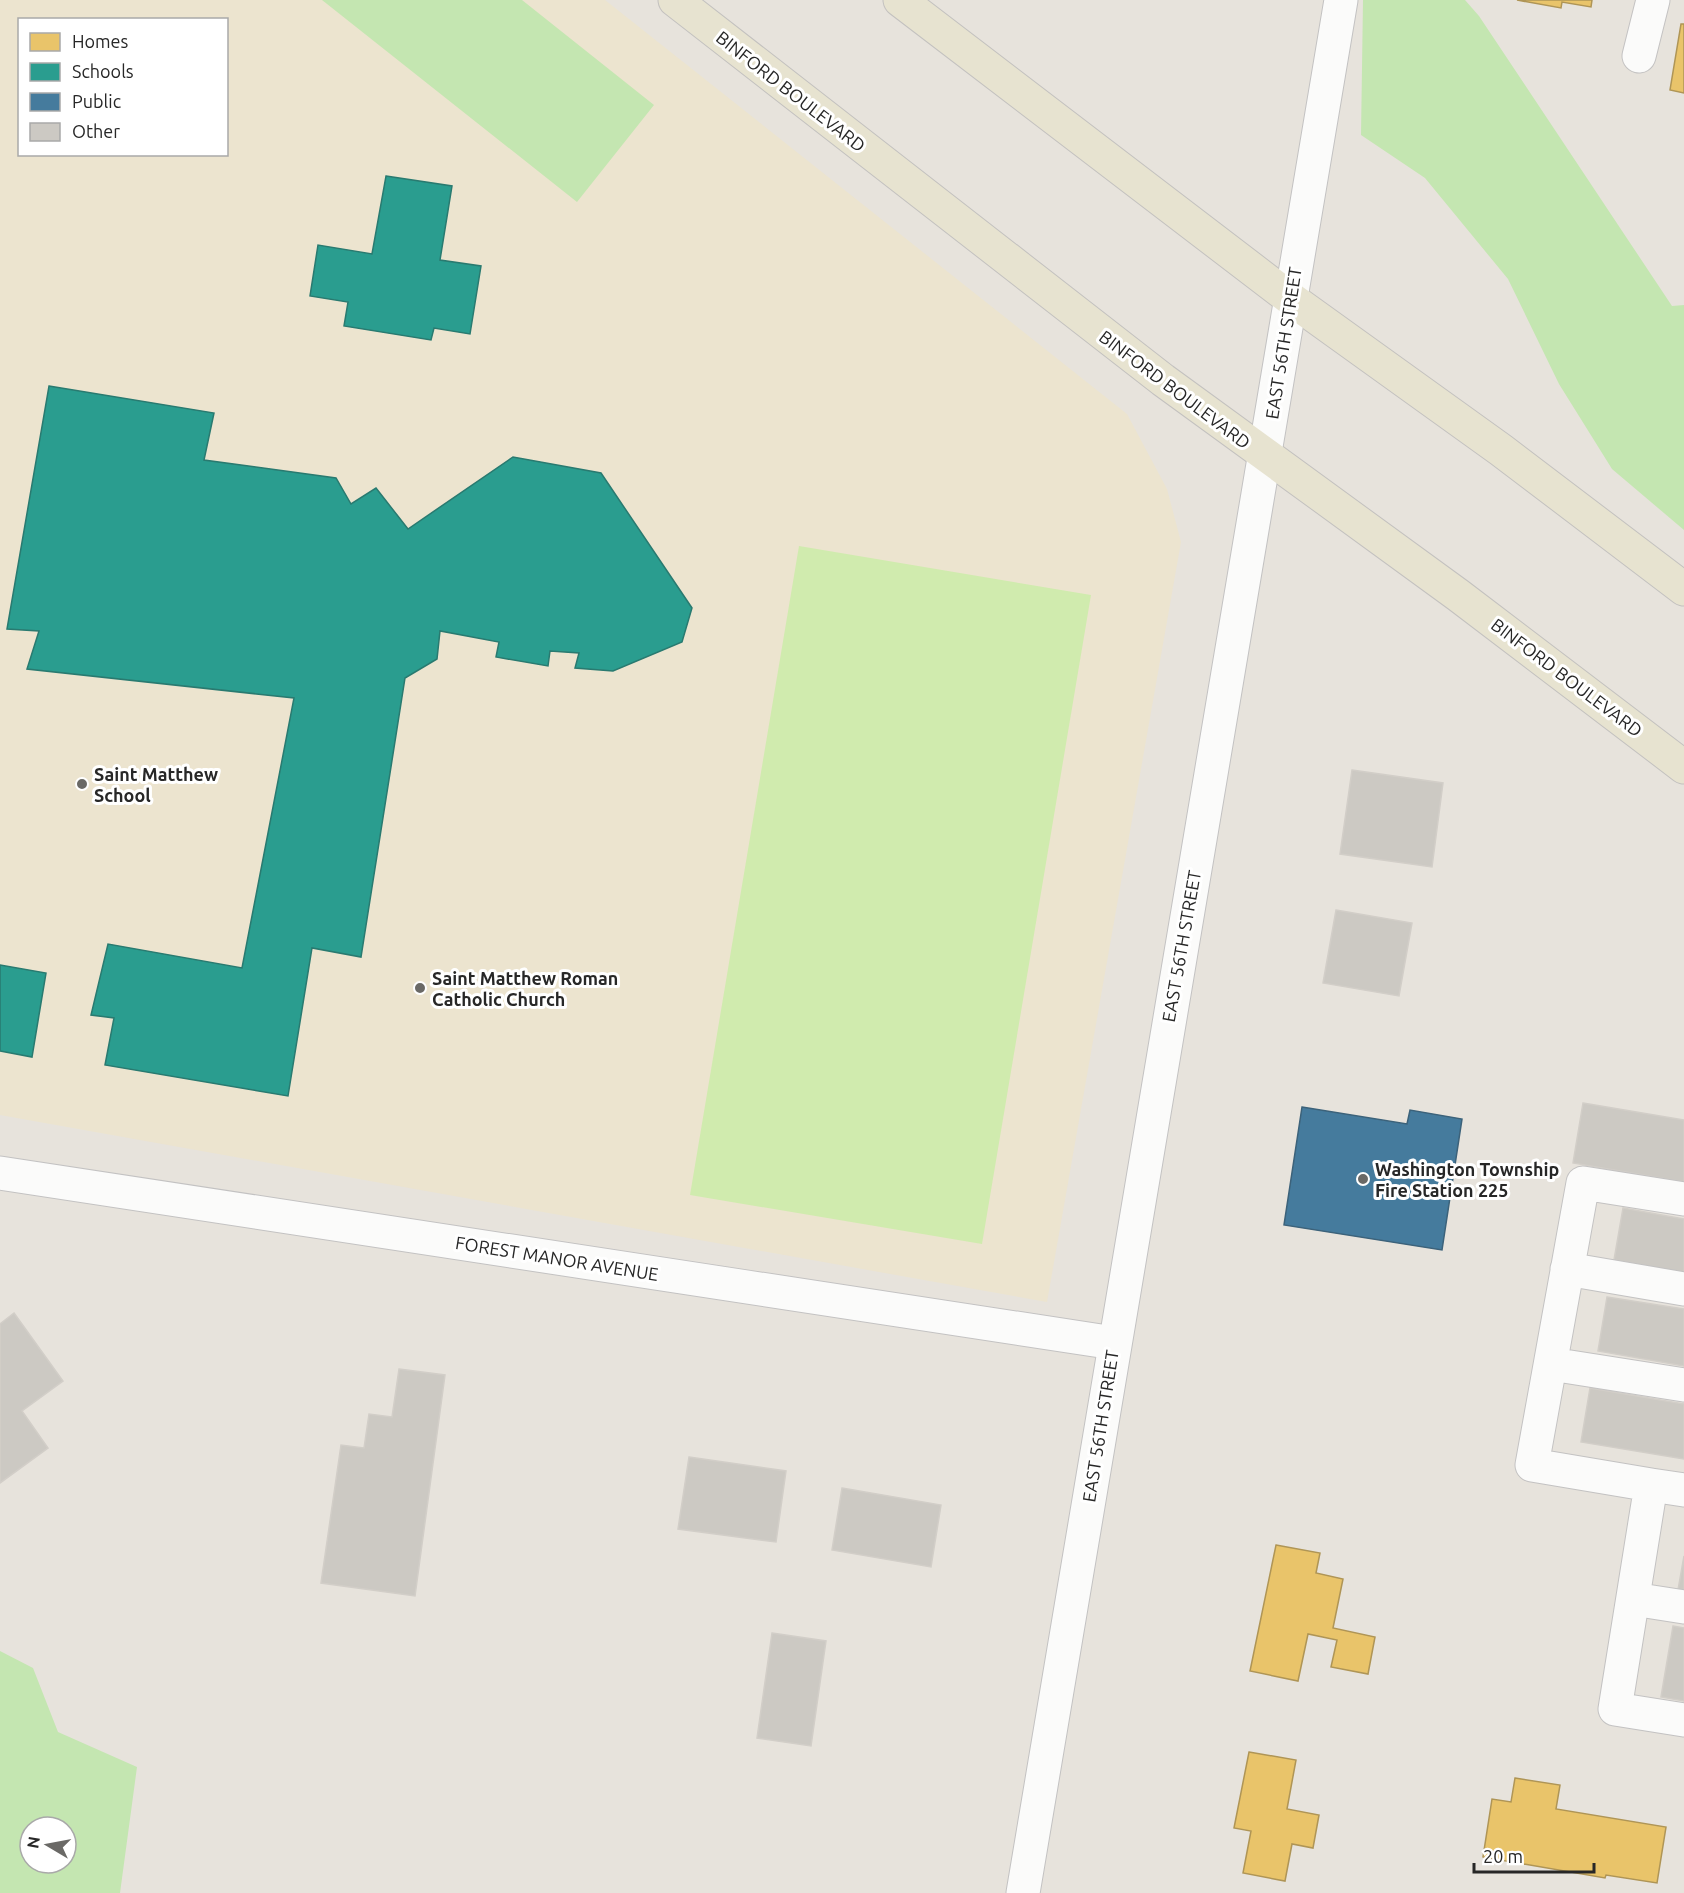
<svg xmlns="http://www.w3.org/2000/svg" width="1684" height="1893" font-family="Ubuntu,sans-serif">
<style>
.education{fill:#ece4cf;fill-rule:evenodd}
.green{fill:#c4e6b1;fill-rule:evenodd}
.pitch{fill:#d0ebae}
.homes{fill:#e9c46a;stroke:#af9556;stroke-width:1.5}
.schools{fill:#2a9d8f;stroke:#297a70;stroke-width:1.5}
.public{fill:#457b9d;stroke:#3c627a;stroke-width:1.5}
.building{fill:#ccc9c3;stroke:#d2cec8;stroke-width:1.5}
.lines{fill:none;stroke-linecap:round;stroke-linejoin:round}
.minor-casing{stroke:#c3c2c2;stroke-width:35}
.major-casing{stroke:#c3c1bf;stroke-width:35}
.minor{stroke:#fbfbfa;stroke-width:33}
.major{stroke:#e7e3d0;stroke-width:33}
.poi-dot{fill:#6a6966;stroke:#fff;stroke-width:2}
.labels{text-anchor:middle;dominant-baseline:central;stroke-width:6;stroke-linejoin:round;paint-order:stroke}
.street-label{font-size:18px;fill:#272727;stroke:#fff}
.poi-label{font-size:18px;font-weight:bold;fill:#272727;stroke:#fff;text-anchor:start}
</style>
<rect width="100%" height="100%" fill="#e7e3dc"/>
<path class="education" d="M0,0H605L1127,414L1167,489L1181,542L1047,1302L0,1115ZM20,20H226V154H20Z"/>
<path class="green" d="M322,0H522L654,105L577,202Z
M1363,0H1465L1479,16L1672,306L1684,305V530L1612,469L1559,384L1508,279L1425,178L1361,135Z
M0,1651L33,1668L58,1732L137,1767L120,1893H0ZM30,1827H66V1863H30Z"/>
<path class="pitch" d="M799,546L1091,595L982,1244L690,1195Z"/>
<path class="homes" d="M1517,0H1592L1591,7L1562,2L1561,8Z
M1681,24H1684V93L1670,90Z
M1276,1545L1320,1553L1316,1573L1343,1579L1333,1628L1375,1637L1368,1674L1331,1667L1337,1640L1308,1634L1298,1681L1250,1671Z
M1249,1752L1296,1760L1287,1809L1319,1815L1313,1848L1292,1844L1285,1881L1243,1873L1251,1831L1234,1828Z
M1515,1778L1560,1785L1556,1809L1666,1827L1657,1883L1606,1875L1605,1878L1483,1857L1492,1799L1511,1802Z"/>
<path class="schools" d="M386,176L452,186L440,260L481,266L470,334L434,328L431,340L344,326L348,302L310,296L318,245L372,254Z
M49,386L214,413L204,460L336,478L351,504L376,488L408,529L513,457L601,473L692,608L682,642L613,671L575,668L579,653L550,651L548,666L496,657L499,642L440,631L437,659L405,678L361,957L312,948L288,1096L105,1065L114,1018L91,1015L108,944L242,968L294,698L27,669L39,631L7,629Z
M0,965L46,973L32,1057L0,1051Z"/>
<path class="public" d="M1302,1107L1407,1124L1410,1110L1462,1119L1442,1250L1284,1225Z"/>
<path class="building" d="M1352,770L1443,783L1432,867L1340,854Z
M1336,910L1412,923L1399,996L1323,983Z
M1583,1103L1684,1120V1182L1573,1163Z
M1623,1208L1684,1219V1273L1614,1260Z
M1607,1297L1684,1309V1366L1598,1351Z
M14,1313L63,1381L22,1411L48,1448L0,1483V1324Z
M399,1369L445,1375L415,1596L321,1583L341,1445L364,1448L369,1414L392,1417Z
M1590,1388L1684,1404V1459L1581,1442Z
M689,1457L786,1471L776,1542L678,1529Z
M842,1488L941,1505L931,1567L832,1550Z
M1684,1556V1591L1678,1590Z
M1673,1626L1684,1628V1701L1661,1697Z
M772,1633L826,1641L811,1746L757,1738Z"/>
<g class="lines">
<defs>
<path id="minor" d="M1639,56L1653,0
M0,1173L1114,1343
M1684,1199L1583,1183L1532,1465L1651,1485L1615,1709L1684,1720
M1567,1269L1684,1289
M1551,1364L1684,1385
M1651,1485L1684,1490
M1633,1599L1684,1607
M1023,1893L1341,0"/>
<path id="major" d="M675,0L1163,380L1458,595L1684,767
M900,0L1291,299L1501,450L1684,589"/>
</defs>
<use href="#minor" class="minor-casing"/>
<use href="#major" class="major-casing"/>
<use href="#minor" class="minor"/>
<use href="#major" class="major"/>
</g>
<g class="poi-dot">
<circle cx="82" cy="784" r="6"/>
<circle cx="420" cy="988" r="6"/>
<circle cx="1363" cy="1179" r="6"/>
</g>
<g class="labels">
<g class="street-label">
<text transform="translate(791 91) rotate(38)">BINFORD BOULEVARD</text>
<text transform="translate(1283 343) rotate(-81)">EAST 56TH STREET</text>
<text transform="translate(1175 389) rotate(37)">BINFORD BOULEVARD</text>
<text transform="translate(1567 677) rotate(37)">BINFORD BOULEVARD</text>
<text transform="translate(1181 946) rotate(-80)">EAST 56TH STREET</text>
<text transform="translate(557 1258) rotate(9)">FOREST MANOR AVENUE</text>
<text transform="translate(1100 1426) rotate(-81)">EAST 56TH STREET</text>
</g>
<g class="poi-label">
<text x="94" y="774">Saint Matthew<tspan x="94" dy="21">School</tspan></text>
<text x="432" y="978">Saint Matthew Roman<tspan x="432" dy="21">Catholic Church</tspan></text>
<text x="1375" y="1169">Washington Township<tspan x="1375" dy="21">Fire Station 225</tspan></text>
</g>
</g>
<rect x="18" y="18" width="210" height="138" fill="#ffffff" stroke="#a9a9a9" stroke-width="1.5"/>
<rect x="30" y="33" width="30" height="18" fill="#e9c46a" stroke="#a9a9a9" stroke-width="1.5"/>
<text x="72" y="48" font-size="18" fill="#272727">Homes</text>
<rect x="30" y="63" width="30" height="18" fill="#2a9d8f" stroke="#a9a9a9" stroke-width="1.5"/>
<text x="72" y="78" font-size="18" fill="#272727">Schools</text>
<rect x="30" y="93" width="30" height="18" fill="#457b9d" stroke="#a9a9a9" stroke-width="1.5"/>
<text x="72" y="108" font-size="18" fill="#272727">Public</text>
<rect x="30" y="123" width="30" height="18" fill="#ccc9c3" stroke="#a9a9a9" stroke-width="1.5"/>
<text x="72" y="138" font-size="18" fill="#272727">Other</text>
<g transform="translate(48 1845) rotate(280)"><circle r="28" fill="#ffffff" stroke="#a9a9a9" stroke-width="1.5"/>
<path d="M0-4.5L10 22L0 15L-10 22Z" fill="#6a6966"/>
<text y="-9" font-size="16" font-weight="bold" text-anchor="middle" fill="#272727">N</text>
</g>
<path d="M1474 1863v9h120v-9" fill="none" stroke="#272727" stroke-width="3"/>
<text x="1483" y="1863" font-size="18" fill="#272727" stroke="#ffffff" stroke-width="4.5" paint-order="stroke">20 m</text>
</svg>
